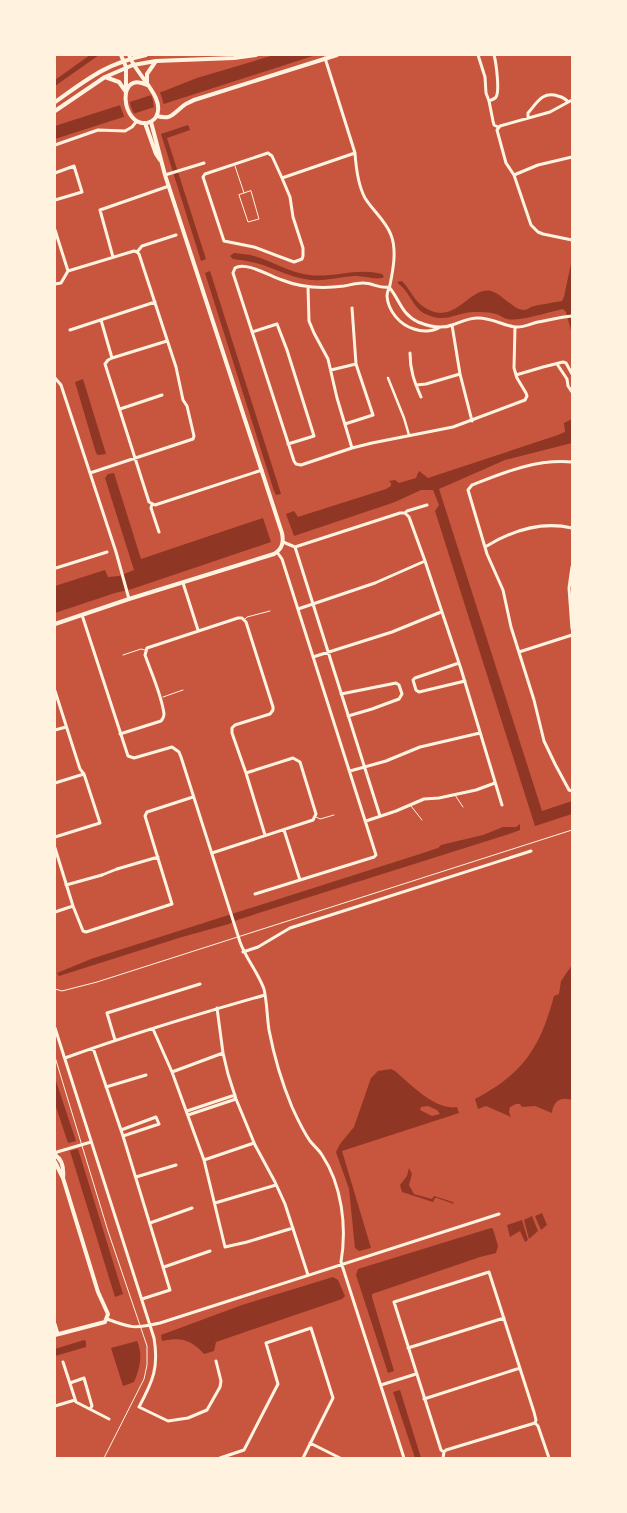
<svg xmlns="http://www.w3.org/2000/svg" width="627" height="1513" font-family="Jost,sans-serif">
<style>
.water{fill:#8f3625;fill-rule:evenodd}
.pier{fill:#c8553d}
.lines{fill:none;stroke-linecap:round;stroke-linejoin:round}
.service{stroke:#fff3e0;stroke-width:1}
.pedestrian{stroke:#fff3e0;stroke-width:2.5}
.minor{stroke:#fff3e0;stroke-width:3}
.tertiary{stroke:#fff3e0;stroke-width:4}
</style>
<rect width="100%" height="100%" fill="#c8553d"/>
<path class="water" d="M90,55H99L55,86V80Z
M274,55H316L55,139V126L164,91L197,78Z
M188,125L190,130L167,138L206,259L201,261L161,134Z
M234,253C241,254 248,254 254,256C273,261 287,272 309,275C335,278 356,267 382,274L384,277C377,281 363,275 354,276C339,277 326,281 311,280C294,278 279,271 263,265C253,262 243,260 233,259L230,256Z
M572,259V334L566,312L563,309C549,312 518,322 507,319C503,318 500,315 496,314C489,312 481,312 473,312C455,313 447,323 428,315C416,311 412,299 405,290C403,287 399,285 397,282L402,281C410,289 414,301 424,307C455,328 469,286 491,291C499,293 503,299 510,303C513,306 519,310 524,310C526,310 529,308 531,307C541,304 552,303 562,301L564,297Z
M210,271L281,494L276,495L274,491L205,273Z
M83,379L106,454L98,455L96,453L75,382Z
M572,419V443L505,460L439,489L542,811L572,801V814L535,826L435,511L439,505L433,490H421L395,502L294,536L286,514L294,511L298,517L301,516L386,489L391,486V483L389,481L395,480L399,483L416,478L419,471L428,478L558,435L565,432L564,423Z
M114,473L141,559L263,518L271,542L132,589L115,593L55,613V586L105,570L108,577L119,576L134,570L105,478L108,474Z
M520,824V830L512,833L237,920L229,924L182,937L59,976L57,973L91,959L420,854L438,848L441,845L483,835L503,827H516Z
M572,965V1100C561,1096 553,1101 552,1113L535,1106L522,1107L520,1104H516L510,1107L509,1112L511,1117L486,1106L478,1109L475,1099C523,1074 540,1048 554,996L559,994L561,981Z
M391,1069L395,1071C410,1084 436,1111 457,1107L459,1113L342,1151L371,1248L359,1251L355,1248L349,1189L336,1152L340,1144L354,1127L371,1078L378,1071ZM428,1106L437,1110L440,1114L432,1116L420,1110L421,1107Z
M55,1078L76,1141L68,1143L55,1104Z
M78,1149L123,1294L115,1297L70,1151Z
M409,1168L412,1174L409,1185L414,1194L432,1199L434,1196L453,1202L454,1204L437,1198H435L433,1202L402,1192L400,1185L407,1176Z
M542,1213L547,1225L541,1230L535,1216Z
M532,1216L538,1231L529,1239L524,1220Z
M522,1220L528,1240L525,1242L520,1231L510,1237L507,1225Z
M491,1228L493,1229L498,1246L496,1253L480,1257L372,1294V1297L394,1371L388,1373L356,1275L358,1269Z
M333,1277L338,1280L345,1296L342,1299L216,1342L214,1351L204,1354C191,1340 182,1337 162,1341L161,1335L242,1305Z
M84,1340L86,1341V1347L55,1356V1349Z
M137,1341C143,1354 140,1369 134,1382L123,1386L111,1348Z
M400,1390L421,1458H415L393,1392Z"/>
<path class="pier" d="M159,90L162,98L164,106L154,109L153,101L150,92Z
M129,99L131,107L135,116L125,119L121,108L119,102Z"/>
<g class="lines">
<path class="service" d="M235,166L244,193
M251,191L259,219L248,222L239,195Z
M245,619L247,617L270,611
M123,655L141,649L145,650
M163,697L183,690
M455,795L463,807
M411,806L422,820
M316,817L320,819L334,815
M55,989L62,991L97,982L572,830
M55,1057L108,1231L147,1346V1365L144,1379L104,1458"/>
<path class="pedestrian" d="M388,378L404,418L409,435
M102,875L117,869"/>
<path class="minor" d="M478,55L485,77L486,93L489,101L493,121L494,125L498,127
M325,58L355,153C356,168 358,185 365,198C373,211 386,221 391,235C397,250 393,270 390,285C389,288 387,292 387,296C388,311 400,325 414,329C422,332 433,332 440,327
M572,100L550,112L500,126L497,130L506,163L514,175L531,225L538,232L543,234L572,240
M489,101C491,100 495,99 496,97C500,91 496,62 494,55
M528,118V113C537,103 542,91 558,96C562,97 565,98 568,102
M55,145L98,130L125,131L132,127L136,122
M55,173L74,166L82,192L55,200
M165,175L204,163
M514,175L538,165L572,157
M282,178L290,197L293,217L303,248V256L302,259L294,262L254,247L224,241L204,180L203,177L205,174L268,153L272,156L282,178L355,153
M55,230L68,271
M113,257L100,210L169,186
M68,271L134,251L137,252
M55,284L61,283L68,271
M308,287L309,321L314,333L328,359L337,398L352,448
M389,287C380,289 373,283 363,283C356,283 350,285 344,286C322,289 302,288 282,280C270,276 245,261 235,268L233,273L294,461L296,464L301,465L352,448L372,443L453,427L525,400L527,396L526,393L517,378L514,368L515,327
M389,287C400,300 401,314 418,322C428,326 442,329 452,325C461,322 468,318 478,318C492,318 502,325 515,327C523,328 530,324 538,322C549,320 561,317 572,316
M101,320L112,358
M452,325L460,374L472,421
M70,330L155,302
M252,332L277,324L287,350L314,436L288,444
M167,341L112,358L108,360L105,364L149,502L155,505L262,470
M410,353C410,370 414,381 421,397
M557,364L567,379L568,386L572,392
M331,370L356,364
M516,375L543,367L563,362L566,363L572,374
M55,378L61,385L116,552L129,599
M416,385L426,384L460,374
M120,409L162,395
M345,424L373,415L356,364L352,308
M572,462C536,459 505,472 472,485L468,490L487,554L503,590L511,627L534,700L544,741L555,764L569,790L572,791
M90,473L193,439L194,436L187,406L183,400L176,367L139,254L137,252L142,246L176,235
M152,504L151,508L159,532
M405,513L409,517L425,561L461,669L502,805
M283,542L295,547L400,513H405L407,511L427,505
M295,547L380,816
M485,547C511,531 542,521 572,528
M572,567L569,588L572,629
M56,568L107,552
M183,583L198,630
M298,609L375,583L425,561
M82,615L128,756L134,758L172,747L179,752L181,757L240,942C246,959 258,972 264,989C267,1002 267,1017 269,1030C274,1056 282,1083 292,1107C297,1118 303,1131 310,1141C314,1146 319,1150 322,1155C342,1185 347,1227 341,1262L404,1458
M519,652L572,635
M313,657L392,632L441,612
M459,663L415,678L413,680L416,690L419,692L465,681
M55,691L80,769L84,774L100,823L55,837
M341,694L396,683L399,685L402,694L399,699L372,709L348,716
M55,730L66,727
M120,734L161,721C163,718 164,718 164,714C162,696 151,672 145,655L147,648L238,618H242L246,622L273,707V710L270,714L235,725L232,728V733L246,773
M350,771L386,761L420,747L480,733
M55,783L84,774
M366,821L396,811L424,799L439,798L476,790L495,783
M284,830L300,880
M55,848L73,906L83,931L86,932L172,904L145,816L147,812L193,797
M212,853L313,820L316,814L300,762L293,758L246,773L265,835
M117,869L158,857
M66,885L102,875
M255,894L374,857L376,855L282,559L277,552
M55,912L73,906
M243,952L258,947L290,928L531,851
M217,1008L223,1053L228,1074L236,1099L255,1145L275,1182L285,1204L308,1275
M55,1028L154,1338C159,1367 153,1381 139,1407L168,1421L188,1418L207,1410L220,1387L221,1381L216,1361
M153,1029L172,1072L204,1160L225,1247L247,1242L293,1228
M115,1040L107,1013L200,984
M93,1048L123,1136L170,1290L142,1299
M65,1058C131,1034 198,1014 265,995
M172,1072L223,1053
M106,1087L146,1075
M187,1111L235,1095
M188,1115L236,1099
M121,1130L156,1117L159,1124L123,1136
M55,1155L57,1152L91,1142
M204,1160L254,1143
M136,1177L176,1165
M215,1203L276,1185
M150,1223L192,1208
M164,1267L210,1251
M107,1319C131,1328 134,1329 160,1323L499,1214
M55,1324L58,1334
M408,1348L504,1318
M63,1362L76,1402L109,1419
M70,1383L84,1378L92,1406L90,1409
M381,1385L416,1374
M424,1399L520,1368
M55,1406L75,1400
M310,1443L340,1458
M444,1452L441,1450L394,1302L489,1272L534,1412L536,1420L535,1423L538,1426L549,1458
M220,1458L244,1450L278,1384L266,1343L311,1328L333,1398L303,1458
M443,1458L444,1452L446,1450L535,1423"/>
<path class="tertiary" d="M121,55L126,67V90
M129,55C135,74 167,98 156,117C154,120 151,122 147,123C121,127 116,69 147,85
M105,77L119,82L126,92
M147,83V74L156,61
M55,102C88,79 105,64 146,55
M55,111L105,77L133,65L156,61L234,58L256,55
M157,116C171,120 173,114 183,106C186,103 191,102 194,100L337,55
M145,123L156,154L160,160
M55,624L129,599L274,554C282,549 284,543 282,533L165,175L151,122
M55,1155C63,1160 64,1169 63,1178
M55,1162L63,1178L98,1292L108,1314L105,1322L55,1335"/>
</g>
<rect width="627" height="1513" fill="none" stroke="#fff3e0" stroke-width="112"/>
</svg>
